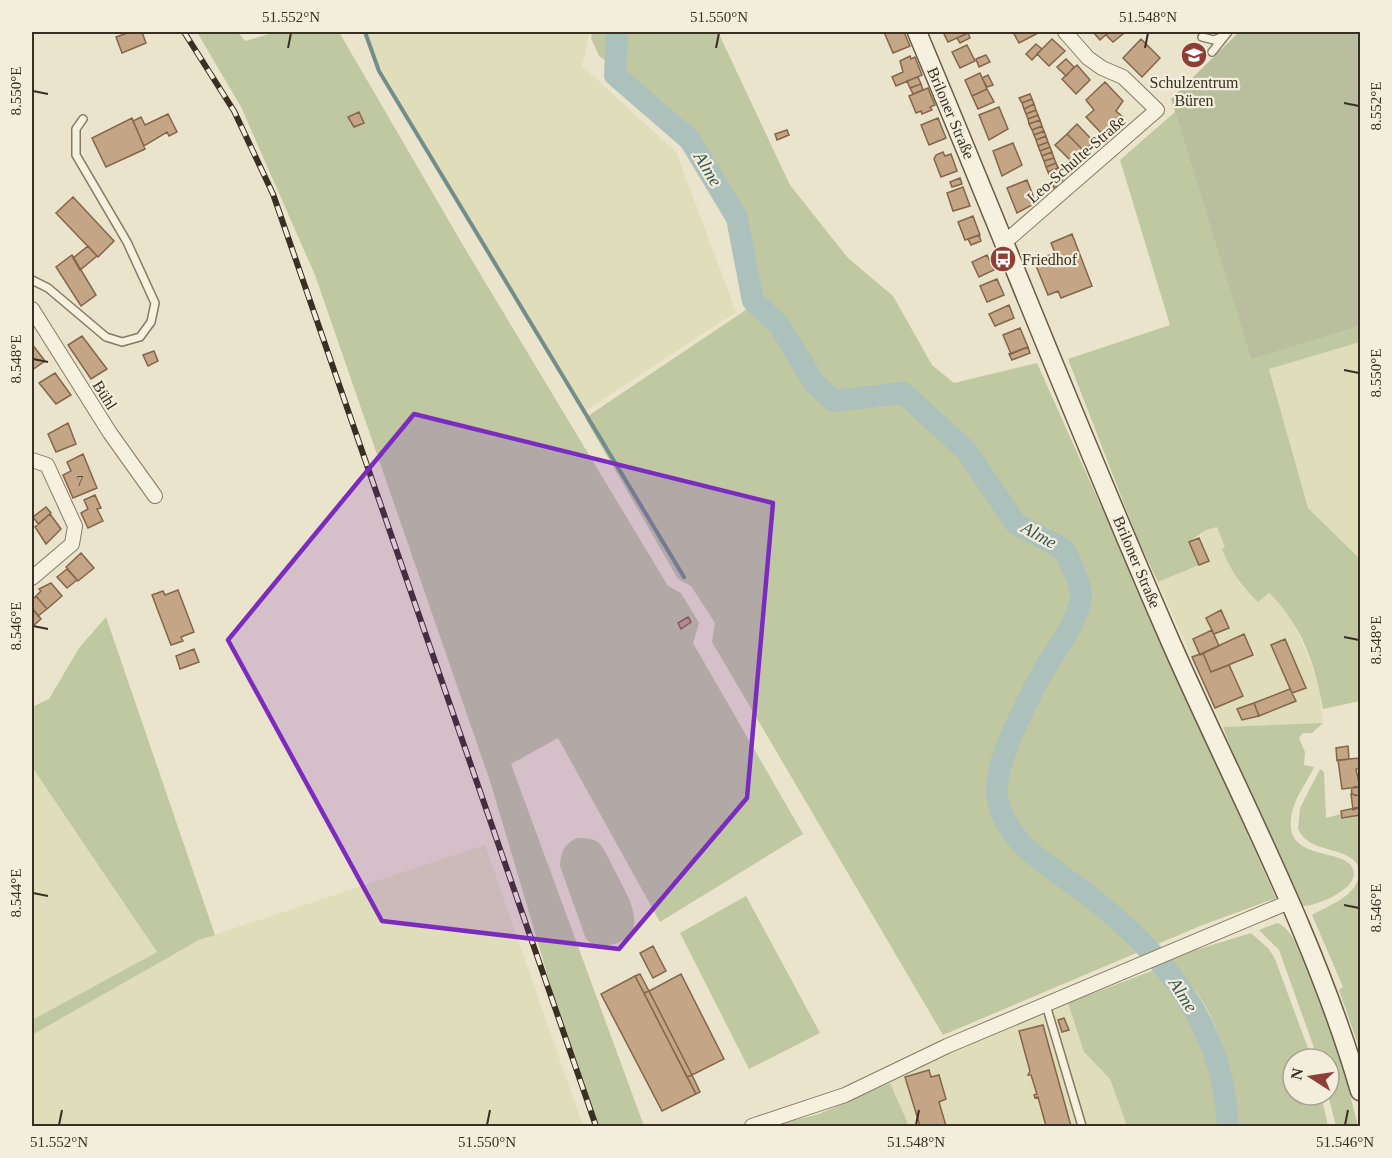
<svg xmlns="http://www.w3.org/2000/svg" width="1392" height="1158" font-family="Georgia,serif">
<style>
.farmland{fill:#e0ddba}
.green{fill:#c0c8a1}
.cemetery{fill:#b8be9e}
.lines{fill:none;stroke-linecap:round;stroke-linejoin:round}
.stream{stroke:#738e8a;stroke-width:4}
.river{stroke:#acc0bc;stroke-width:22}
.building{fill:#c4a686;stroke:#83654a;stroke-width:1.5}
.lane-casing{stroke:#867862;stroke-width:10}
.street-casing{stroke:#867862;stroke-width:16}
.secondary-casing{stroke:#685a44;stroke-width:21}
.lane{stroke:#f6f1df;stroke-width:7}
.street{stroke:#f6f1df;stroke-width:14}
.secondary{stroke:#f6f1df;stroke-width:18}
.rail-casing{stroke:#392f23;stroke-width:6}
.rail{stroke:#f3eedb;stroke-width:4;stroke-dasharray:11;stroke-linecap:butt}
.marked{fill:#7b2cbf;fill-opacity:0.2;stroke:#7b2cbf;stroke-width:4.5;stroke-linejoin:round}
.ticks{fill:none;stroke:#392f23;stroke-width:2}
.labels{text-anchor:middle;dominant-baseline:central;stroke-width:4.5;stroke-linejoin:round;paint-order:stroke}
.number-label{font-size:14px;fill:#5c4d3c}
.poi-label{font-size:16px;fill:#392f23;stroke:#f3eedb}
.street-label{font-size:16px;fill:#392f23;stroke:#f3eedb}
.water-label{font-size:18px;font-style:italic;fill:#345656;stroke:#f3eedb}
.neatline{fill:none;stroke:#392f23;stroke-width:2}
.ticks-label{font-size:15px;text-anchor:middle;fill:#392f23}
</style>
<rect width="100%" height="100%" fill="#ebe4cc"/>
<path class="farmland" d="M365,32H590L582,66L676,152L736,312L584,412L381,69Z
M1360,342V559L1308,508L1269,368Z
M1217,527L1225,547L1291,616L1319,684L1323,723L1223,727L1158,582L1199,565L1189,542L1199,538L1206,530Z
M32,767L157,952L32,1020Z
M485,845L583,1126H32V1035L199,940Z
M1068,1003L1084,1052L1110,1079L1127,1126H909L890,1083L927,1062Z"/>
<path class="green" d="M197,32H238L245,41L276,32H339L467,252L668,586L681,593L699,623L693,643L803,834L660,922L558,738L511,764L644,1126H592L491,784L315,275L241,107Z
M592,32H718L790,185L848,258L893,296L932,365L954,383L1037,363L1276,898L1200,926L943,1035L712,642L715,623L691,586L678,579L585,418L762,299L744,217L695,136L627,76L599,56L591,38Z
M1175,112L1251,358L1360,326V342L1269,369L1308,508L1360,559V701L1323,709C1316,666 1301,623 1269,593L1258,602C1241,585 1231,572 1222,549L1225,547L1217,527L1206,530L1189,542L1199,565L1158,582L1138,540L1068,359L1170,325L1120,160Z
M106,617L215,935L199,940L32,1035V1020L157,952L32,767V707L49,699L79,648Z
M1323,723L1312,733H1303L1299,738L1305,752L1304,765L1314,767C1308,781 1297,794 1293,809C1277,864 1345,846 1353,869C1361,888 1316,907 1302,906L1245,785L1223,727Z
M1320,769L1324,772L1326,818L1341,814L1342,818L1360,815V1050L1339,990L1343,987L1312,915C1331,904 1363,894 1359,867C1346,844 1310,855 1298,829L1300,808Z
M577,838C585,838 594,838 600,844C606,851 611,864 616,873C634,907 654,943 595,947L586,939L560,866C561,852 564,844 577,838Z
M746,896L820,1033L749,1069L680,933Z
M1277,923C1309,931 1350,1092 1358,1126H1336L1328,1095L1329,1059H1318L1279,950L1259,930Z
M1251,933L1269,949L1275,959L1312,1059H1293V1095H1321L1328,1126H1239C1232,1081 1226,1038 1201,999C1192,984 1180,972 1170,958Z
M1154,970C1194,1022 1216,1060 1222,1126H1127L1110,1079L1084,1052L1068,1003Z
M890,1083L909,1126H772L819,1114Z"/>
<path class="cemetery" d="M1239,32H1360V326L1251,359L1171,99Z"/>
<g class="lines">
<path class="stream" d="M365,32L379,71L684,577"/>
<path class="river" d="M617,32L615,75L690,140L737,218L753,301L779,325L815,384L834,401L903,393L966,450L1016,524L1065,550C1069,562 1082,584 1081,597C1076,628 1054,651 1040,677C1025,706 990,769 998,801C1008,844 1049,866 1083,891C1162,952 1223,1022 1228,1126"/>
</g>
<path class="building" d="M130,32H142L146,43L122,53L116,37Z
M884,32H904L910,46L893,53Z
M943,32H962L964,35L948,42Z
M1013,32H1040L1019,43Z
M1093,32H1109L1100,40Z
M1109,32H1121L1123,34L1113,42L1106,35Z
M968,33L970,38L960,43L957,38Z
M1052,39L1065,51L1049,66L1037,54Z
M1141,39L1160,58L1142,77L1123,58Z
M1036,44L1042,49L1032,60L1026,54Z
M967,45L975,61L960,68L952,52Z
M986,55L990,62L979,67L976,59Z
M910,56L911,59L915,57L922,75L896,86L892,77L903,72L900,61Z
M1066,59L1074,67L1066,76L1057,67Z
M1077,65L1090,80L1076,94L1062,79Z
M980,73L987,89L972,96L965,80Z
M988,75L993,85L987,87L982,78Z
M918,77L921,84L910,88L907,81Z
M1105,82L1123,101L1116,111L1123,117L1104,136L1086,117L1094,110L1086,100Z
M921,84L923,90L913,94L910,88Z
M928,88L935,105L930,107L932,110L922,114L921,111L916,113L909,96Z
M987,89L994,102L978,109L972,96Z
M1030,94L1032,99L1022,103L1019,98Z
M1032,99L1034,104L1024,109L1022,103Z
M1034,104L1036,110L1026,114L1024,109Z
M999,107L1008,129L989,140L979,115Z
M1036,110L1038,115L1028,119L1026,114Z
M359,112L364,123L354,127L348,117Z
M168,114L177,132L169,136L167,132L144,146L133,121L141,117L145,125Z
M1038,115L1040,120L1029,124L1028,119Z
M132,118L145,149L106,167L92,138Z
M938,118L946,138L929,145L921,125Z
M1040,120L1042,126L1032,130L1029,124Z
M1077,124L1094,142L1084,151L1067,134Z
M1042,126L1044,131L1034,135L1032,130Z
M787,130L789,135L777,140L775,134Z
M1044,131L1046,136L1036,140L1034,135Z
M1067,134L1084,151L1073,163L1055,145Z
M1046,136L1048,142L1038,146L1036,140Z
M1048,142L1050,147L1040,151L1038,146Z
M1013,143L1022,165L1002,176L993,151Z
M1050,147L1052,152L1042,156L1040,151Z
M943,152L945,156L951,154L957,171L941,177L934,159L936,155Z
M1052,152L1054,158L1044,161L1042,156Z
M1054,158L1056,163L1046,167L1044,161Z
M1056,163L1058,168L1048,172L1046,167Z
M1068,163L1072,173L1067,175L1063,164Z
M1063,164L1067,175L1062,177L1058,166Z
M1058,168L1060,173L1050,177L1048,172Z
M1060,173L1062,179L1052,183L1050,177Z
M960,178L962,184L952,187L950,182Z
M1062,179L1064,184L1054,188L1052,183Z
M1027,180L1036,203L1017,213L1007,188Z
M963,187L970,206L953,211L947,193Z
M73,197L114,241L98,257L56,213Z
M973,216L980,235L965,240L958,222Z
M1072,234L1092,286L1061,298L1058,291L1048,295L1034,261L1055,253L1051,243Z
M979,235L981,241L971,245L968,239Z
M88,246L97,256L80,270L73,258Z
M72,255L96,295L81,306L56,267Z
M987,255L994,270L979,277L972,262Z
M997,279L1004,295L987,302L980,286Z
M1009,305L1014,318L995,326L989,314Z
M1020,328L1028,347L1011,354L1003,335Z
M82,336L107,369L91,379L68,345Z
M32,344L45,361L32,370Z
M1028,347L1030,353L1012,360L1009,354Z
M154,351L158,361L148,366L143,355Z
M55,373L71,395L56,404L39,383Z
M68,423L76,444L56,452L48,434Z
M83,454L97,488L73,498L63,475L71,471L67,462Z
M95,495L101,508L97,509L103,521L88,528L81,513L88,509L84,500Z
M46,507L51,513L38,524L33,517Z
M50,514L61,529L46,544L35,527Z
M1199,538L1209,561L1199,565L1189,542Z
M81,553L94,568L78,581L66,567Z
M67,569L77,580L67,588L57,577Z
M51,583L62,596L47,609L36,596L41,591L39,589Z
M178,590L194,632L181,637L183,641L171,645L152,595L163,591L165,595Z
M36,596L47,609L38,616L32,608V600Z
M32,608L41,619L33,626L32,624Z
M1221,610L1229,628L1214,634L1206,618Z
M688,617L691,622L681,629L678,623Z
M1212,630L1219,646L1200,655L1193,639Z
M1244,634L1253,655L1211,672L1203,653Z
M1285,639L1306,688L1292,693L1271,645Z
M194,649L199,662L180,669L176,656Z
M1203,653L1211,672L1229,665L1243,696L1215,708L1192,657Z
M1290,689L1296,701L1259,716L1254,703Z
M1254,703L1259,716L1242,720L1237,709Z
M1348,746L1349,759L1337,761L1336,748Z
M1360,758V768L1356,769L1360,787L1342,789L1338,760Z
M1351.5 791a4.5 4.5 0 1 1 9 0a4.5 4.5 0 1 1-9 0Z
M1351,794L1360,796V807L1353,810Z
M1360,807V815L1342,818L1341,811Z
M653,946L666,971L653,978L640,953Z
M640,974L649,991L644,993L635,976Z
M681,974L724,1059L692,1075L649,991Z
M635,976L696,1094L662,1111L601,994Z
M649,991L692,1075L687,1077L644,993Z
M1064,1018L1069,1030L1062,1032L1058,1020Z
M1043,1025L1071,1126H1046L1038,1097L1035,1098L1034,1095L1037,1094L1031,1075H1028L1030,1071L1019,1031Z
M929,1070L931,1077L939,1075L946,1099L939,1102L946,1126H920L905,1077Z
M692,1075L700,1092L696,1094L687,1077Z"/>
<g class="lines">
<defs>
<path id="lane" d="M1202,37L1214,40L1221,37
M1212,52L1228,32
M32,280L48,288L106,337L122,342L140,337L151,322L155,303L127,242L76,155V129L83,119
M1046,1005L1082,1126"/>
<path id="street" d="M1005,242L1157,110L1123,77L1102,68L1088,58L1065,32
M32,309L110,433L155,496
M32,460L47,465L75,526L72,544L32,578
M752,1126L845,1095L947,1046L1289,902"/>
<path id="secondary" d="M917,32C1003,236 1083,442 1172,645C1237,792 1315,936 1360,1091"/>
</defs>
<use href="#lane" class="lane-casing"/>
<use href="#street" class="street-casing"/>
<use href="#secondary" class="secondary-casing"/>
<use href="#lane" class="lane"/>
<use href="#street" class="street"/>
<use href="#secondary" class="secondary"/>
<defs>
<path id="rail" d="M184,32L234,111L273,194L596,1126"/>
</defs>
<use href="#rail" class="rail-casing"/>
<use href="#rail" class="rail"/>
</g>
<path class="marked" d="M414,414L773,503L747,798L619,949L382,921L228,640Z"/>
<path class="ticks" d="M288,48L291,33M716,48L719,33M1145,48L1148,33M33,91L48,94M1344,103L1359,106M33,359L48,362M1344,370L1359,373M33,626L48,629M1344,637L1359,640M33,893L48,896M1344,905L1359,908M59,1125L62,1110M487,1125L490,1110M916,1125L919,1110M1345,1125L1348,1110"/>
<defs>
<symbol id="school-disc" viewBox="-11 -11 22 22"><circle r="9.5" fill="#8f3f38" stroke="#f3eedb"/><path d="M0-5L7-2L0 1L-7-2ZM-4 1L0 2.5L4 1V4Q0 6-4 4Z" fill="#fff"/></symbol>
<symbol id="bus-disc" viewBox="-11 -11 22 22"><circle r="9.5" fill="#8f3f38" stroke="#f3eedb"/><path d="M-5-6H5V4H4V6H2V4H-2V6H-4V4H-5ZM-3.5-4V0h7V-4ZM-3.5 1.2v1.5H-2V1.2ZM2 1.2v1.5H3.5V1.2Z" fill="#fff"/></symbol>
</defs>
<g fill-rule="evenodd">
<use href="#school-disc" x="1179" y="40" width="30" height="30"/>
<use href="#bus-disc" x="988" y="244" width="30" height="30"/>
</g>
<g class="labels">
<g class="number-label">
<text x="80" y="481">7</text>
</g>
<g class="poi-label">
<text x="1194" y="82">Schulzentrum<tspan x="1194" dy="18">Büren</tspan></text>
<text x="1022" y="259" text-anchor="start">Friedhof</text>
</g>
<g class="street-label">
<text transform="translate(951 113) rotate(67)">Briloner Straße</text>
<text transform="translate(1076 159) rotate(-41)">Leo-Schulte-Straße</text>
<text transform="translate(105 395) rotate(58)">Bühl</text>
<text transform="translate(1137 562) rotate(67)">Briloner Straße</text>
</g>
<g class="water-label">
<text transform="translate(708 169) rotate(59)">Alme</text>
<text transform="translate(1039 535) rotate(29)">Alme</text>
<text transform="translate(1183 995) rotate(57)">Alme</text>
</g>
</g>
<rect width="1392" height="1158" fill="none" stroke="#f3eedb" stroke-width="66"/>
<g transform="translate(1311 1077) rotate(282)"><circle r="28" fill="#f3eedb" stroke="#a9a291" stroke-width="1.5"/>
<path d="M0-4.5L10 22L0 15L-10 22Z" fill="#8f3f38"/>
<text y="-9" font-size="16" font-weight="bold" text-anchor="middle" fill="#392f23">N</text>
</g>
<rect x="33" y="33" width="1326" height="1092" class="neatline"/>
<g class="ticks-label">
<text x="291" y="22">51.552°N</text>
<text x="719" y="22">51.550°N</text>
<text x="1148" y="22">51.548°N</text>
<text transform="translate(16 91) rotate(-90)" y="5">8.550°E</text>
<text transform="translate(1376 106) rotate(-90)" y="5">8.552°E</text>
<text transform="translate(16 359) rotate(-90)" y="5">8.548°E</text>
<text transform="translate(1376 373) rotate(-90)" y="5">8.550°E</text>
<text transform="translate(16 626) rotate(-90)" y="5">8.546°E</text>
<text transform="translate(1376 640) rotate(-90)" y="5">8.548°E</text>
<text transform="translate(16 893) rotate(-90)" y="5">8.544°E</text>
<text transform="translate(1376 908) rotate(-90)" y="5">8.546°E</text>
<text x="59" y="1147">51.552°N</text>
<text x="487" y="1147">51.550°N</text>
<text x="916" y="1147">51.548°N</text>
<text x="1345" y="1147">51.546°N</text>
</g>
</svg>
